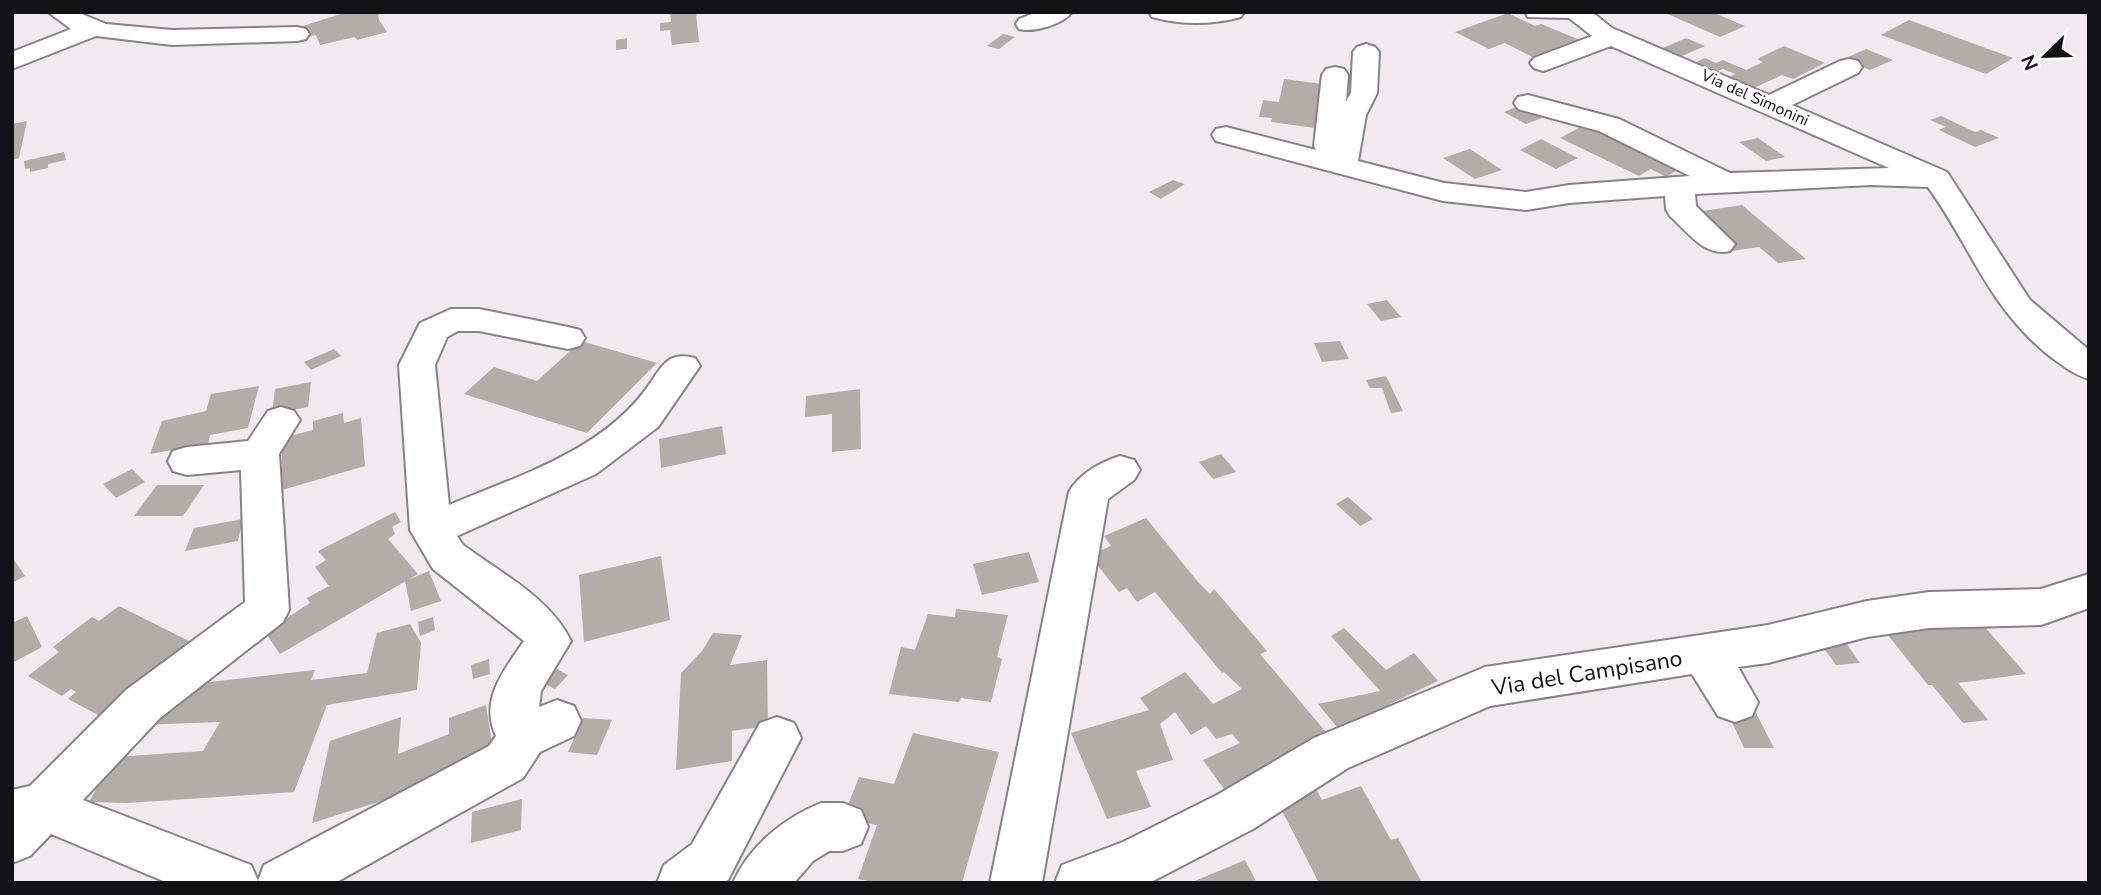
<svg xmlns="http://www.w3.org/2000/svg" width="2101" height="895" font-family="'Nunito Sans',sans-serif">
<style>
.building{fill:#b1ada9}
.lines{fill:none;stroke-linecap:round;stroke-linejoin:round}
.minor-casing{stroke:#868387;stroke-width:4}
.minor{fill:#fff;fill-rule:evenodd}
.labels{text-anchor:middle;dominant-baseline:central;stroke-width:5;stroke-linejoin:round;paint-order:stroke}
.far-street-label{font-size:16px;fill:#121113;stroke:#fff}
.near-street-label{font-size:23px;fill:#121113;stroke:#fff}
</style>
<rect width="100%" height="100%" fill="#eeeaee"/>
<path class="building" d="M347,12H378L379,20L387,32L357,40L355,37L320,45L316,35L308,37L303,26Z
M696,12L699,42L672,45L670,30L660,31V23L671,22L670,13Z
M1663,12H1712L1745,26L1720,37Z
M1508,13L1535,26L1541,24L1580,40L1534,58L1505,43L1489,49L1455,32Z
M1909,20L2013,58L1986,74L1881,35Z
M1003,34L1015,37L999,49L987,46Z
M627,38V49L616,50V40Z
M1686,38L1705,46L1682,56L1663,48Z
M1784,46L1825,63L1793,79L1782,75L1754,88L1729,77L1735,74L1723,69L1718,71L1696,62L1705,58L1716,63L1723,60L1746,70L1763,62L1757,59Z
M1866,49L1893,60L1870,70L1844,59Z
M1284,79L1323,84L1315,128L1271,122L1272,118L1259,117L1263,100L1279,102Z
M1518,106L1542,118L1526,124L1504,112Z
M1941,116L1975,132L1981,130L1999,138L1975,147L1939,130L1946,127L1930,120Z
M27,121L19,158L12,160V124Z
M1590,122L1684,166L1666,177L1651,169L1639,176L1560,138Z
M1758,138L1785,157L1766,161L1739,142Z
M1541,139L1578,158L1556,169L1520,150Z
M1470,149L1502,170L1475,179L1443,158Z
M64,152L66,160L48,164V168L30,172V168L25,169L24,161Z
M1173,180L1185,184L1161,199L1149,192Z
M1742,205L1806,259L1778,263L1759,247L1732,251L1690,213Z
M1387,300L1401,317L1381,321L1367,304Z
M581,341L657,363L587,433L464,394L494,367L537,381Z
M1340,341L1349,359L1322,362L1314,343Z
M334,349L341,356L311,370L304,362Z
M1386,376L1403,411L1391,413L1382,388H1370L1366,380Z
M311,382L308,407L272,414L275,389Z
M259,386L248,428L210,435L208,444L150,454L162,421L206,411L211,394Z
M860,389L861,449L832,452V414L805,417L806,396Z
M343,413L344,423L361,418L365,466L282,490V438L313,430V421Z
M722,426L726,454L661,468L659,439Z
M1221,454L1236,472L1213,479L1199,462Z
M132,469L145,482L116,498L103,484Z
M157,485H204L183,516H134Z
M1348,497L1373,519L1360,526L1336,504Z
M395,512L401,522L392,527L395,534L388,539L418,574L280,654L265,632L310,603L307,598L329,586L315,567L326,560L318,551Z
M1146,518L1198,582L1210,594L1214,589L1267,651L1260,654L1331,738L1232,800L1203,760L1240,743L1232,734L1216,739L1206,726L1191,735L1175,712L1160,724L1173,760L1136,771L1151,807L1107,819L1071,733L1149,710L1140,698L1185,672L1213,704L1242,689L1224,672L1222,673L1155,592L1137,602L1127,588L1119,592L1089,555L1111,546L1104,536Z
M243,519L238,541L185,551L194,528Z
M1029,552L1039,582L982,595L973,564Z
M661,556L670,620L584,642L579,575Z
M12,557L25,576L12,583Z
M429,571L441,601L411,611L405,581Z
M119,606L191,642L102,717L68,699L76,692L71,689L62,696L28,676L59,652L53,647L80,626L92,617L99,621Z
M956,609L1008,615L997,657L1002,659L991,702L961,698L959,702L889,694L901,647L915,650L928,614L955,617Z
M27,616L42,647L12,663V623Z
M1975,616L2026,674L1958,683L1988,720L1963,723L1932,685H1928L1882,628Z
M433,617L435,630L420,636L418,622Z
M410,624L421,643L417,690L327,705L294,792L127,803L89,802L114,757L203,751L220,722L139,725L174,686L315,670L311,680L367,673L377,633Z
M1344,628L1386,670L1414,653L1438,681L1392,703L1341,732L1318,704L1380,691L1331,636Z
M713,633L742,635L730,665L767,660L768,726L732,731V761L676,770L681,673L702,651Z
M1839,633L1860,663L1836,665L1815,636Z
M489,659L490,674L473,679L471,665Z
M553,667L568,675L555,689L540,682Z
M486,705L494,756L397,796L312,823L330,741L401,717L398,754L449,734V718Z
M1725,707H1753L1774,748H1744Z
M583,718L612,720L597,755L568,752Z
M913,733L999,752L962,883H877L858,879L877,825L843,818L859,777L894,784Z
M1311,779L1322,800L1361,786L1391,840L1398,838L1422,883H1319L1274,795Z
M522,799L521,830L471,843L472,812Z
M1245,860L1257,883H1190Z"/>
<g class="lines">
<defs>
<path id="minor" d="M48,12H77L106,24L172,30L297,27L306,29L309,34L306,39L297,41L172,45L96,36L12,69V52L71,29Z
M1037,12H1072C1064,24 1033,33 1019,29L1016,24L1019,19Z
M1149,12H1244L1241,17C1211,25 1182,25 1152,17Z
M1525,12H1592L1612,28L1769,95L1840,61L1849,59L1858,61L1862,67L1858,73L1792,105L1947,172L2030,300L2089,350V379C2072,374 2061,364 2047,354C1986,303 1972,248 1928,187L1871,185L1695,194L1696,206L1735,244L1730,251C1704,257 1688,232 1670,216L1666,209L1665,196L1569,203L1526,210L1443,201L1216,141L1212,135L1216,129L1226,127L1316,150L1314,146L1322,75L1326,69L1335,67L1344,69L1348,75L1346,101L1351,93L1353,52L1357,47L1366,44L1375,47L1379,52L1377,93L1366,115L1358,161L1444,183L1526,192L1569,185L1690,176L1599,131L1518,109L1514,103L1518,97L1528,95L1619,119L1730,173L1889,168L1611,46L1552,68L1543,71L1534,68L1530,63L1534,58L1592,36L1569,18L1528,17Z
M451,309H479L568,327L580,330L585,338L580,346L568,349L479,331H458L447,337L435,365L449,505C518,476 601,451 646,389C661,369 666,350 695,358L700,366L658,427L596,474L457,536L463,545C501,573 550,598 571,641L541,691L539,707L557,700L574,706L581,721L574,736L540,752L523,778L335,883H168L51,834L30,856L12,863V790L30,786L126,690L245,602L241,470L187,475L173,471L168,461L173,451L187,447L248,441L268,411L281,407L294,411L300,420L279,454L289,610L283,622L160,718L83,800L251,865L258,881L264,865L489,746L496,736C479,700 504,670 524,641L433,569L410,530L399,365L420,323Z
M1120,456L1134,460L1140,470L1134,480L1108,499L1042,883H990L1069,492C1079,474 1101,462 1120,456Z
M2089,574V608L2041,625L1929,628L1867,637L1768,663L1738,667L1758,702L1752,716L1735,722L1718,716L1692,674L1490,706L1348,768L1253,829L1155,880L1148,883H1055L1062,865L1123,842L1217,795L1314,738L1485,667L1768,625L1867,601L1929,592L2041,589Z
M777,717L794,723L801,738L728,880L725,883H657L664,865L692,844L760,723Z
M821,803H843L861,810L868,827L861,844L843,851H829L813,861L794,883H733C749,846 784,818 821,803Z"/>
</defs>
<use href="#minor" class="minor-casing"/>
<use href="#minor" class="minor"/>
</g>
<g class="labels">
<g class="far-street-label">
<text transform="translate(1755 98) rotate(24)">Via del Simonini</text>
</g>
<g class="near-street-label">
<text transform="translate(1587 673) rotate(-9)">Via del Campisano</text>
</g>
</g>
<rect width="2101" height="895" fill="none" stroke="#121113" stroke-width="28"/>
<g transform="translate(2045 56) rotate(247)" stroke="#ffffff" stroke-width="5" paint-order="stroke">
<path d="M0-5L12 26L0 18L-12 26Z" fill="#121113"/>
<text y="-10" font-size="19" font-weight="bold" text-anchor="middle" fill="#121113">N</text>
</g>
</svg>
